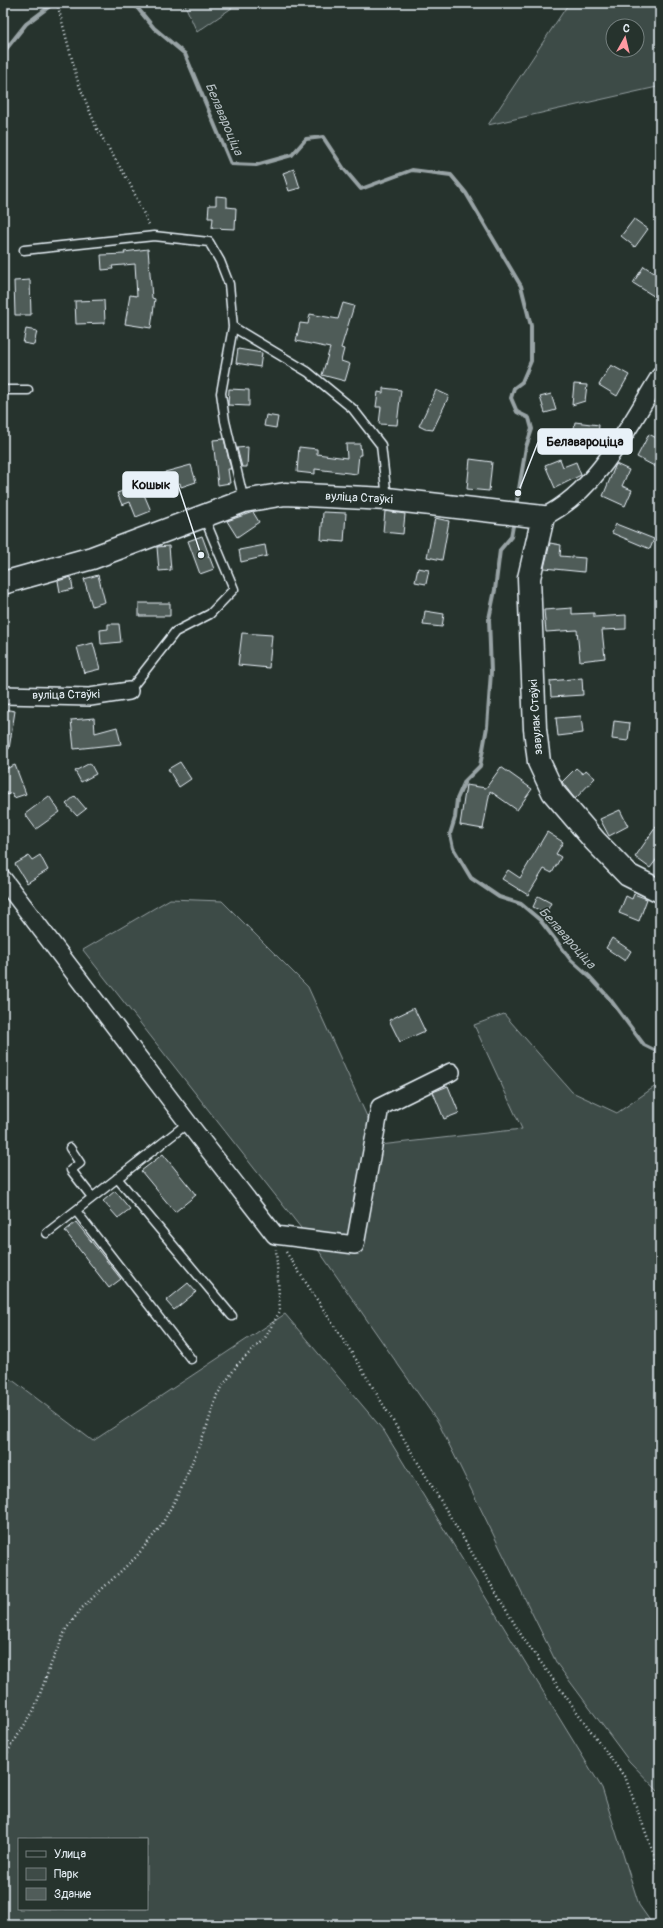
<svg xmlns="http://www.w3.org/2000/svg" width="663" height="1928" font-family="Pangolin,sans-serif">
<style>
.green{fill:#3e4b47;stroke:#939ea0;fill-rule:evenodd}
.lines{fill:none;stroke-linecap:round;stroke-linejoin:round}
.stream{stroke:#98a3a5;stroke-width:4}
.building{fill:#505c59;stroke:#e8f1f8}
.lane-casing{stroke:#e8f1f8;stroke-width:11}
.street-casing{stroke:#e8f1f8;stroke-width:20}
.secondary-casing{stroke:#e8f1f8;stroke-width:25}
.path{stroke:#e8f1f8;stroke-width:2.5;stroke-dasharray:1 3;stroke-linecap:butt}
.lane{stroke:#26332d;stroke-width:8}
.street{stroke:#26332d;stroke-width:17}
.secondary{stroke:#26332d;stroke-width:22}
.labels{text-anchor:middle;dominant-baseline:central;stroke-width:3;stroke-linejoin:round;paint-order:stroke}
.street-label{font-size:12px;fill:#e8f1f8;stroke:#26332d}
.water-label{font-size:13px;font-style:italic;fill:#b3bdc0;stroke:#26332d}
.leader{fill:none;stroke:#e8f1f8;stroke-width:1.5}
.callout-dot{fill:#e8f1f8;stroke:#26332d;stroke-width:1.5}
.callout{fill:#e8f1f8;stroke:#e8f1f8;stroke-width:1.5}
.callout-label{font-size:13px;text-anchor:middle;font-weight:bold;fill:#111}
</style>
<rect width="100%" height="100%" fill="#26332d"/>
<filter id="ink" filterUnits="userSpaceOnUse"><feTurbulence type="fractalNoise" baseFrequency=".025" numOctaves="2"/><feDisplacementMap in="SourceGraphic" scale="8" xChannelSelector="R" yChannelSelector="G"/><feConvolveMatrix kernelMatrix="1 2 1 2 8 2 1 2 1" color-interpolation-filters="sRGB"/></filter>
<g filter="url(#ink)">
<path class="green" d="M184,3H239L197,32Z
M569,3H660V79L657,87L488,125ZM613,26H637V50H613Z
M170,899L222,901L308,987L380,1145L522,1129L474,1025L504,1014L572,1092L617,1113L660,1083V1793L629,1761L557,1664L438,1422L319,1251L83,950Z
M285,1314L384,1431L602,1788L639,1905L653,1925H3V1373L93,1441ZM19,1839H147V1909H19Z"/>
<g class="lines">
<path class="stream" d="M131,3L135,5L154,28L185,54L231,164L256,165L292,155L306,139L323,137L344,169L361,189L412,170L451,175L466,193L521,286L531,326V361L522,382L514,388L511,398L517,412L529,418L532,429L526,447L516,507
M3,53L26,24L54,3
M514,520L511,537L500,550L495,590L489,619L491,672L487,727L480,766L465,781L457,799L455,818L450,834L453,848L471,878L499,897L521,904L540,920L571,960L590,977L609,998L644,1045L660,1053
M658,1815H660"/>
</g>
<path class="building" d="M294,169L300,188L289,191L283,173Z
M216,196L227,197V207L236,208L235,229L212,228L213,218H208L209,205H216Z
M634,219L648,229L635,247L621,236Z
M148,249L152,298L155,299L151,328L125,324L130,295L137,296L135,264L112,266L113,269L102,270L101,255L125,254L124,252Z
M644,266L660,277V300L633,283Z
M30,280L31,315H15L14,281Z
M104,300L105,323L76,324L75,301Z
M343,303L354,306L341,348L344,349L341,361L350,364L345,381L322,375L330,348L296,341L300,323L308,324L310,314L338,319Z
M26,329L37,331L34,345L23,343Z
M238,349L262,353L260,367L236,363Z
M611,365L629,375L617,396L599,385Z
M574,384L587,385L585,401L572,405Z
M383,388L401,390L397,425L379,424L381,407H376L378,392L383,393Z
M229,389L249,390V406L228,405Z
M436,390L449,396L433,430L425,429L419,426Z
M551,394L556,410L545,413L540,397Z
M266,415L278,417L276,428L264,426Z
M575,422L599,425L598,436L573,433Z
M649,434L660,440V469L637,457Z
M224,439L231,469H228L230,483L218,485L213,440Z
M346,444H360L361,455H359L357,474L315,469V474L297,472L299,447L317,449V454L347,458Z
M248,447L247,467H242L237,448Z
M470,459L492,462L489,491L467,489Z
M560,459L563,467L576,462L581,475L555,488L545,465Z
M616,464L629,470L622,486L632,490L625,506L603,496Z
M191,465L196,482L181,487L180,483L169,486L165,472Z
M140,485L151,511L136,517L130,502L122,505L117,493Z
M385,511L405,514L403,534L383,532Z
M253,512L259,522L237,537L227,521Z
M323,512L346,513L344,542L321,540Z
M435,518L449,521L442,560L427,557Z
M616,524L654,539L650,549L612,533Z
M202,536L209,555L207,557L209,556L214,569L200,574L188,541Z
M550,543L561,545L560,556L585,558L584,572L544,568Z
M265,545L267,556L241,562L239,550Z
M169,546L171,570L159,571L157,547Z
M418,568L429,570L426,584L415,582Z
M98,575L105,602L92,606L84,579Z
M71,577L73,589L60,592L58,581Z
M139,603H170V616H139Z
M572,608V614L594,613V617L626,615V629L602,630L605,658L580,661L577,630L546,632L544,610Z
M425,611L444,614L442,627L423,625Z
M108,624H119L121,642L101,644L100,630L108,629Z
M242,633L272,635L269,668L238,665Z
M93,643L100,669L84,673L77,647Z
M582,678L583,695L551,697L550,681Z
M3,709L15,711L9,749L3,748Z
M581,716L583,733L558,736L556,718Z
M94,718L95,733L117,727L121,744L74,749L71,720Z
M614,721L630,723L628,741L612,739Z
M180,762L191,779L179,787L168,769Z
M90,763L96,774L81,782L75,771Z
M15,765L26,794L14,798L12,793L3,796V770Z
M501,767L532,789L517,810L490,791L483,829L460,825L466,785L486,788Z
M576,768L583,774L586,770L595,778L575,799L562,782Z
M49,796L60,812L36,829L25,814Z
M75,796L86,809L77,816L66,804Z
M620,810L628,826L609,836L600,819Z
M660,821V855L650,868L635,857Z
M547,832L563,842L556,854L561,857L552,873L544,869L528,895L502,879L508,870L520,878Z
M40,855L48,870L27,883L15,864L29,856L32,860Z
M634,894L647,899L639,921L619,913L626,896L632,899Z
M538,896L551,903L546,913L533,907Z
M612,938L631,951L625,961L606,948Z
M414,1008L425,1031L400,1042L389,1020Z
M448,1086L459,1113L444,1119L433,1092Z
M163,1154L196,1195L175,1212L141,1171Z
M115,1191L130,1209L118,1218L103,1201Z
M76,1222L121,1279L109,1288L65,1231Z
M188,1283L196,1292L174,1310L166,1301Z"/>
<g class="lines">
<defs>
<path id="lane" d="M24,250L154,236L209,242L220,261L229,284L233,327L308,372L353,409L381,445L387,498
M233,327L221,393L225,421L244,501
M3,390H28
M129,691L175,632L210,614L234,589L204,517
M70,1148L80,1163L71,1170L92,1197
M117,1178L232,1316
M76,1211L191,1359
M47,1233L188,1123"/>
<path id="street" d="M543,517C597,492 630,424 660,376
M3,695L90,697L129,691
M3,879L188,1123L275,1235L355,1245L380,1107L451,1072"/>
<path id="secondary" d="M3,583L92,558L244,501L285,494L387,499L543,517L529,578L535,729L539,762L553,792L595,841L628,875L660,891"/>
</defs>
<use href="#lane" class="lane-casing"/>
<use href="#street" class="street-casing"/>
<use href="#secondary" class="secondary-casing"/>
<path class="path" d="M57,3L78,82L97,129L129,182L150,227
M286,1252L357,1361L523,1638L626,1779L660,1871
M3,1759L34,1710L51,1664L66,1629L82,1608L136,1557L161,1526L181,1489L206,1429L217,1395L237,1365L265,1338L280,1311L276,1249"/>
<use href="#lane" class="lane"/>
<use href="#street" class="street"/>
<use href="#secondary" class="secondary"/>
</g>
</g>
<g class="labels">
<g class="street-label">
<text transform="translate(359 498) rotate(3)">вуліца Стаўкі</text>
<text transform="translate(66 695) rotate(-1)">вуліца Стаўкі</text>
<text transform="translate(536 717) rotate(-94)">завулак Стаўкі</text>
</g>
<g class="water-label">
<text transform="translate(224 119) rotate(67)">Белавароціца</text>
<text transform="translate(567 938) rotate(48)">Белавароціца</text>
</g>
</g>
<path class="leader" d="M518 493L538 442M201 555L178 485"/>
<g class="callout-dot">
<circle cx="518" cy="493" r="4"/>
<circle cx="201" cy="555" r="4"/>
</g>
<g class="callout">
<rect x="538" y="429" width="94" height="25" rx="4"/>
<rect x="123" y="472" width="55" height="25" rx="4"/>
</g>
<g class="callout-label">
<text x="585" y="446">Белавароціца</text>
<text x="151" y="489">Кошык</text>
</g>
<rect width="663" height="1928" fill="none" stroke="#26332d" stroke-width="16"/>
<rect x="8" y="8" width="647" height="1912" fill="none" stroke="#e8f1f8" stroke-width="1.5" filter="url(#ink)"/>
<rect x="18" y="1838" width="130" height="72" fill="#26332d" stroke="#747f7e"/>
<rect x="26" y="1851" width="20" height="6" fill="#26332d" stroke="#747f7e"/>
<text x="54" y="1858" font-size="12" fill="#e8f1f8">Улица</text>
<rect x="26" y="1868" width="20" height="12" fill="#3e4b47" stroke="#747f7e"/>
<text x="54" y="1878" font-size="12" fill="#e8f1f8">Парк</text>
<rect x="26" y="1888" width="20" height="12" fill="#505c59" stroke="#747f7e"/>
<text x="54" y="1898" font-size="12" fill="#e8f1f8">Здание</text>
<g transform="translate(625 38) rotate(8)"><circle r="19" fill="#26332d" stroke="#747f7e"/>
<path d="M0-3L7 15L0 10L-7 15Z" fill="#ff9aa2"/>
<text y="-6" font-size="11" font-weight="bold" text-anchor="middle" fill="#e8f1f8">С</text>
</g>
</svg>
